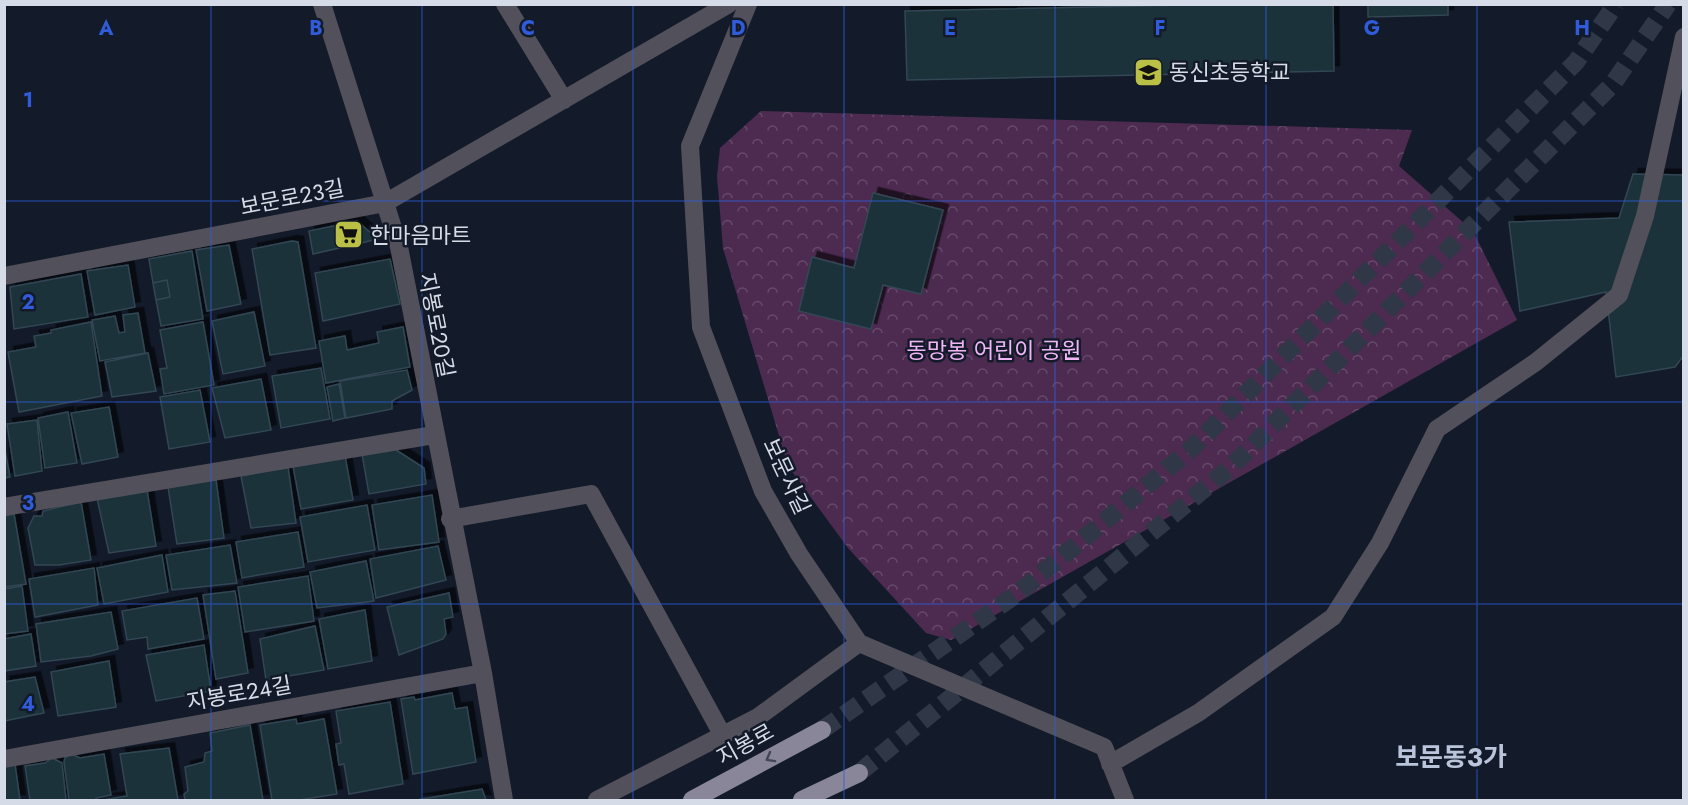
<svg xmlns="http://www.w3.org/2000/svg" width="1688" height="805" font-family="Jost,'Noto Sans KR',sans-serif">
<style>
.park{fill:url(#park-crowns)}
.building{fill:#1b303b;stroke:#324753;stroke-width:1.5;filter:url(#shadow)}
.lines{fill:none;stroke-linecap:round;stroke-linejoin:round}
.major-tunnel{stroke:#303847;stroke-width:18;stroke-dasharray:18 9;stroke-linecap:butt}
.minor{stroke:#52505a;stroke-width:18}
.major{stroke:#898699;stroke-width:18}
.oneway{stroke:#424657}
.grid{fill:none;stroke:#305cda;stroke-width:1.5;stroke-opacity:0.55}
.labels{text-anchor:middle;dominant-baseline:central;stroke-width:5;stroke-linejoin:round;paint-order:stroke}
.poi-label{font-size:22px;fill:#d6dce7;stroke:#131b2b;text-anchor:start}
.street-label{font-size:22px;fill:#d6dce7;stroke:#131b2b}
.park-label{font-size:22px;fill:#f1b5f6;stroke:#131b2b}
.quarter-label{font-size:26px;font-weight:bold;fill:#bac5db;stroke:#131b2b}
.grid-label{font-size:20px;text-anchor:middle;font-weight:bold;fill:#305cda;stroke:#131b2b;stroke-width:5;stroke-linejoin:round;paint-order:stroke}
</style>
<defs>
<pattern id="park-crowns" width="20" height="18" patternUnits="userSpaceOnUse" patternTransform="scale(1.5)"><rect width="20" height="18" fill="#4d2b51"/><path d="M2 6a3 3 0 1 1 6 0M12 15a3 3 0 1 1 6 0" fill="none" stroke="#66496a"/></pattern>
<filter id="shadow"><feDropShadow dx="5.5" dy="-5.5" stdDeviation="0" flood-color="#0009"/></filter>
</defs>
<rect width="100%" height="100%" fill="#131b2b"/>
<path class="park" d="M761,111L1412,130L1399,166L1473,231L1517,320L951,640L926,633L848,548L788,466L723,248L717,176L720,148Z"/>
<path class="building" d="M1239,4H1333L1334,71L907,80L905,11Z
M1368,4H1448V15L1368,17Z
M1633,174L1684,175V355L1675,367L1616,377L1606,292L1520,311L1509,222L1619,218Z
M873,193L943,210L921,294L883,285L871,329L799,311L812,257L854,268Z
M357,221L378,239L313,254L309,231Z
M292,241L298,242L316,348L270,355L252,249Z
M229,245L241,304L207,311L196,250Z
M192,251L203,319L161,326L156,300L170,297L167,280L153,283L149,259Z
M390,259L400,304L323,321L315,273Z
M128,265L135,307L95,315L87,271Z
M81,274L88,317L14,329L10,287Z
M167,280L170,297L156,300L153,283Z
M254,312L265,366L223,374L212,321Z
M138,313L145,353L100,361L92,320L115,316L119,333L125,332L123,315Z
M91,322L102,396L19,412L8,352L36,347L34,336L51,333V330Z
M203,322L214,385L164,394L160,369L167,368L160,330Z
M403,327L410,367L326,383L319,341L345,336L347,350L379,343L377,332Z
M148,353L156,391L112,397L105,362Z
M321,368L330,419L281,428L272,376Z
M407,370L412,390L392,401V409L346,418L340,381Z
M261,379L271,430L225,438L212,388Z
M339,384L345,418L333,421L327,387Z
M200,390L210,442L169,449L160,397Z
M109,407L118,457L82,464L71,413Z
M68,412L77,463L45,468L38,418Z
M37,420L42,471L15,476L7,424Z
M4,445L10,477L4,478Z
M393,448L424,468L426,484L369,494L362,454Z
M345,456L353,500L301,509L293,466Z
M288,467L296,523L251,528L241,476Z
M216,480L224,538L177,544L168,487Z
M147,490L156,546L109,553L97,498Z
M432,495L439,542L379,550L372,505Z
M81,502L91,560L59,565H35L28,528L34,516H42L43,511Z
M367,505L375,550L308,562L300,517Z
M14,514L26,584L4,587V516Z
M298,532L304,567L242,578L236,542Z
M230,545L237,583L172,590L166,555Z
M438,546L446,580L376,598L370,559Z
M162,555L168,592L104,604L97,568Z
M366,561L374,601L317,608L310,572Z
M94,568L98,605L35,617L29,579Z
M308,576L314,621L245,632L238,587Z
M22,586L28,631L4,634V589Z
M235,591L248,673L216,679L203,595Z
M449,593L453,617L444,619L446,634L443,639L399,655L387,607Z
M197,598L204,639L148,649L147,637L127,640L122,611Z
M365,610L372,661L328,669L319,619Z
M111,612L118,649L91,656L41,662L36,624Z
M315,626L324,670L266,680L260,639Z
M31,634L36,666L4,671V639Z
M204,645L211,691L156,701L146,655Z
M109,661L116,707L58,716L51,672Z
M35,677L44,713L4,721V682Z
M452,693L455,709L467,707L476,762L413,774L401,699L414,697L415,700Z
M390,702L403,784L349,794L344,764L339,765L336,744L341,743L336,711Z
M296,719L297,724L324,719L337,794L299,800H272L260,725Z
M250,725L263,800H185L184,794L188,791L185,767L204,762L205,753L212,751L210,733Z
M169,748L178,800H103L127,796L120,754Z
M71,754L80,758L104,754L111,795L96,798V800H69L64,762L65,758Z
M52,758L62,763L66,800H30L25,766L45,763Z
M15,764L20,800H4V766Z
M482,789L486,800H416Z"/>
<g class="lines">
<path class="major-tunnel" d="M822,730L1017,594L1191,449L1576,62L1616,4
M859,773L1231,467L1612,85L1668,4"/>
<path class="minor" d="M322,4L399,247L483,673L504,800
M505,4L564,100
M748,4L690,146L701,327L763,491L799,554L859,643L1104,747L1125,800
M4,276L385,203L729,4
M4,507L434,435
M450,519L591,494L723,736
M4,759L483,673
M1110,764L1198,713L1333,617L1380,543L1437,429L1536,362L1619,295L1645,216L1684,37
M597,800L758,717L859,643"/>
<path class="major" d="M692,800L822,730
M802,800L859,773"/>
</g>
<defs><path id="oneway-chevron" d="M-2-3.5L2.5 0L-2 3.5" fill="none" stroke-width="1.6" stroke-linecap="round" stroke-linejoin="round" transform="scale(1.5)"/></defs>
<use class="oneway" href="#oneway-chevron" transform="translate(770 758) rotate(151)"/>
<path class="grid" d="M211,4V800M422,4V800M633,4V800M844,4V800M1055,4V800M1266,4V800M1477,4V800M4,201H1684M4,402H1684M4,604H1684"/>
<defs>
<symbol id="school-square" viewBox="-11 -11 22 22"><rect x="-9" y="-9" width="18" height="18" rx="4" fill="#bac045" stroke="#131b2b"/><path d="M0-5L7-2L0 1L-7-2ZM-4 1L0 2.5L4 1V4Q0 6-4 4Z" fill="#111"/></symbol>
<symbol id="supermarket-square" viewBox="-11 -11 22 22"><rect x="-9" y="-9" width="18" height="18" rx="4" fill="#bac045" stroke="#131b2b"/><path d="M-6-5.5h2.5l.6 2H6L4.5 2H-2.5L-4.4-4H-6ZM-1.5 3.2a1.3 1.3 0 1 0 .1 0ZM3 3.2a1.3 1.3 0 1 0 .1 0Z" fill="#111"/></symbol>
</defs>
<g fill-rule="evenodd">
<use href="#school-square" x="1132" y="56" width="33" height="33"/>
<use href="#supermarket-square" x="332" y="218" width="33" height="33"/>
</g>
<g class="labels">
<g class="poi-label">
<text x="1169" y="72">동신초등학교</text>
<text x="370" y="235">한마음마트</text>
</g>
<g class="street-label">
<text transform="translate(292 197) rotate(-11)">보문로23길</text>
<text transform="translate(437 325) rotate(79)">지봉로20길</text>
<text transform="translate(787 476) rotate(65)">보문사길</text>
<text transform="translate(239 693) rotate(-10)">지봉로24길</text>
<text transform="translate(745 744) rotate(-29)">지봉로</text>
</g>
<g class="park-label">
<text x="994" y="350">동망봉 어린이 공원</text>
</g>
<g class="quarter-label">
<text x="1451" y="757">보문동3가</text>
</g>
</g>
<g class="grid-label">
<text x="106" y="35">A</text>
<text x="316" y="35">B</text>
<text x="528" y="35">C</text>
<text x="738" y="35">D</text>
<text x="950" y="35">E</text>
<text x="1160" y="35">F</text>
<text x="1372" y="35">G</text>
<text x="1582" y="35">H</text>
<text x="28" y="107">1</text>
<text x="28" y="309">2</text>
<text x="28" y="510">3</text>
<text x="28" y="711">4</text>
</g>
<rect width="1688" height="805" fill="none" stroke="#d6dce7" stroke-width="12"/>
</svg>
